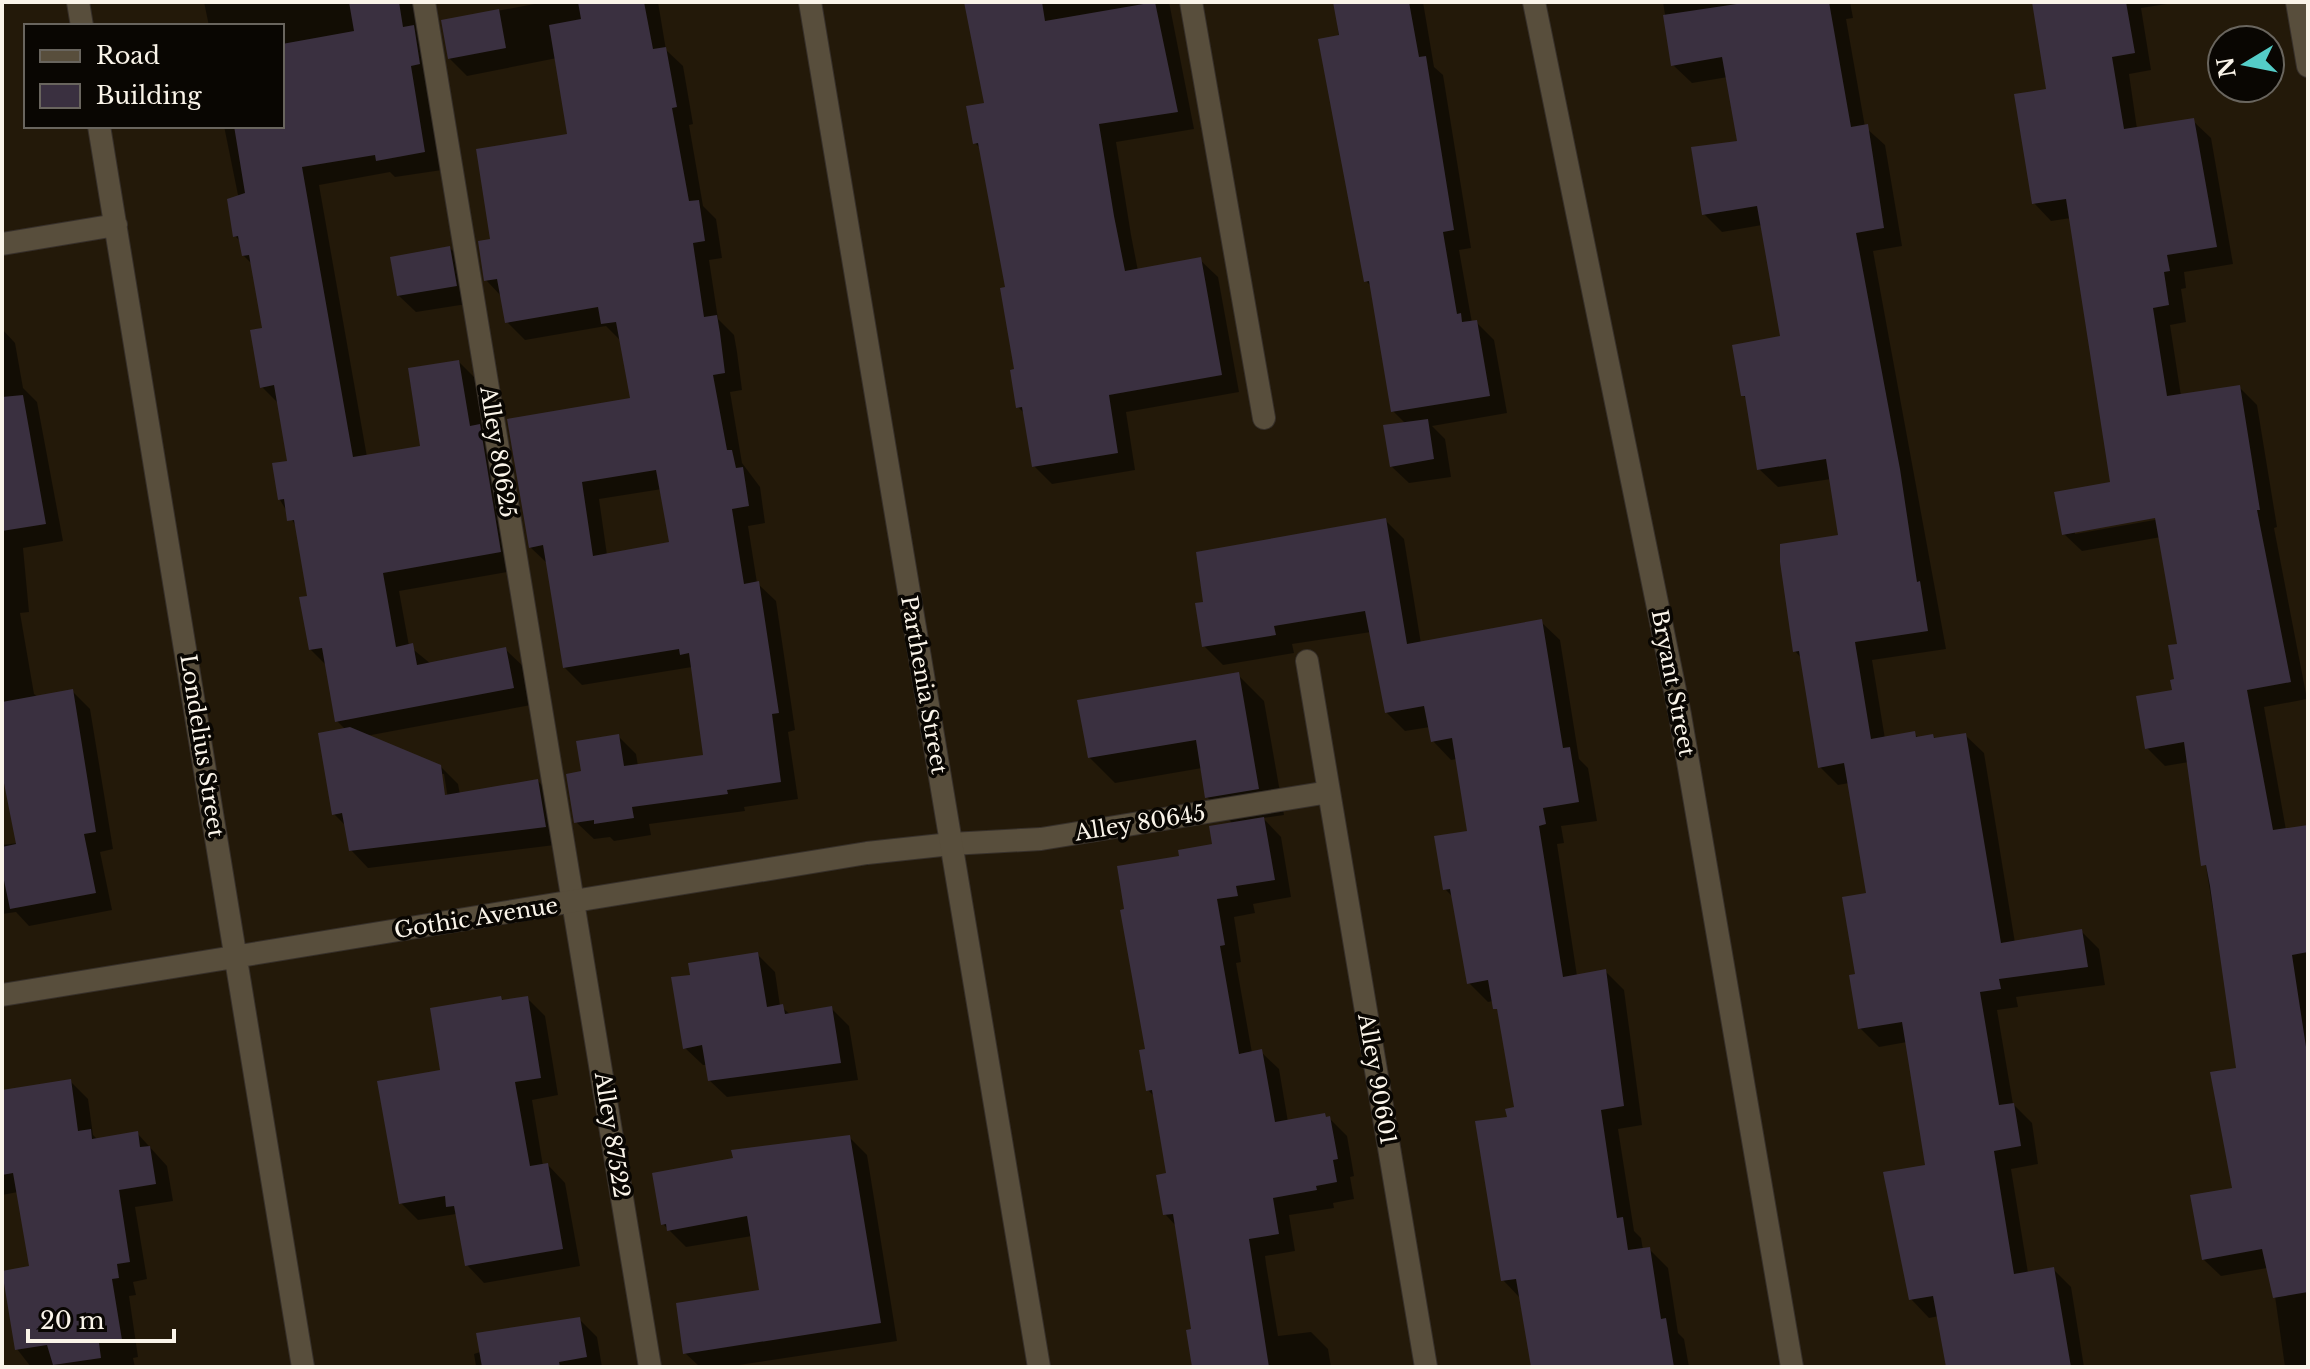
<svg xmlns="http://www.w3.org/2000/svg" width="2310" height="1369" font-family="'Libre Baskerville',serif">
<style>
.shadow{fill:#0007;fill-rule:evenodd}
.building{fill:#3a3040;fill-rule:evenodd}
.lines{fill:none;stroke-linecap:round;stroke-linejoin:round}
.service-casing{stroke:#37302a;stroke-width:24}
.minor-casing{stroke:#37302a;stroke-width:24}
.secondary-casing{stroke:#37302a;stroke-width:24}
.service{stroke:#584e3c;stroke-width:22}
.minor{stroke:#584e3c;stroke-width:22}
.secondary{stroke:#584e3c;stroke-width:22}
.labels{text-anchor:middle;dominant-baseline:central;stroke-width:7;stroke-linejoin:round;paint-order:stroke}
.street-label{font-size:22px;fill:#faf4e9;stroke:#090602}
</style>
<rect width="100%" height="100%" fill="#231909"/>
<path class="shadow" d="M204,2H413L417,32L431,45L442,170L395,177L390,172L319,185L367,457L422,448L459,362L476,379L518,570L399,591L409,646L431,664L506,650L524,667L531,705L366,736L440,766L458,784L460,795L538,781L555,799L563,844L368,868L351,850L347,827L334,814L346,730L337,721L327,666L310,649L309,597L297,528L280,500L290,462L280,405L262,387L264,329L252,264L243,255L241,242L235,236L239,200L224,126H282V26H209ZM440,774H444L449,805H445Z
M545,2H658L666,50L683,66L693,124L689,125L703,206L716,219L722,258L709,260L718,319L734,335L737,352L742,390L730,392L742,463L760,487L765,523L748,526L757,583L776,601L795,730L788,732L798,799L744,807L745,811L649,824L651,835L614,841L610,837L594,839L576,822L583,773L619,737L636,754L638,766L705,757L692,667L582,685L564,667L548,564L530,547L632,399L621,341L606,326L525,340L507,322L502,297L486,280L492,241L569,136L557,58L467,76L449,58L443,21ZM662,489L671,544L607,555L599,499Z
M967,2H1169L1194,129L1116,142L1131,235L1138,271L1200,260L1218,277L1239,392L1126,412L1135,470L1052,484L1034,466L1026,415L1018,407L1008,289L982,150L975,143L986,105Z
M1335,2H1423L1434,67L1443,75L1471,248L1459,250L1472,323L1476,322L1494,340L1507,413L1432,426L1445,439L1451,477L1409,483L1391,466L1406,424L1393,411L1372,287L1366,281Z
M1663,2H1850L1853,18L1846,19L1865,127L1885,145L1902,246L1873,251L1946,649L1872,660L1885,739L1914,734L1919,738L1933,736L1937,740L1965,735L1984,753L2015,943L2081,931L2099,949L2105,985L2016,997L2018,1007L1997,1010L2013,1104L2032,1123L2038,1164L2011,1169L2028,1273L2053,1269L2071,1287L2084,1367H1947L1939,1316L1929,1318L1911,1299L1927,1166L1907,1042L1879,1047L1860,1028L1857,975L1869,895L1849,783L1838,785L1820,767L1802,659L1795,651L1840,537L1831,479L1778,487L1759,469L1748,401L1743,395L1782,338L1762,225L1722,232L1704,214L1739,143L1728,77L1692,83L1673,65Z
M2034,2H2180L2141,8L2151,70L2129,74L2137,129L2193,121L2211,138L2233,264L2184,272L2186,288L2181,289L2186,322L2170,325L2181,396L2239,387L2257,405L2277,527L2274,528L2307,699L2264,707L2286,830L2308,827V1367H2285L2272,1275L2267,1268L2221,1276L2203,1259L2234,1189L2239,1069L2189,762L2165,766L2147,748L2174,691L2180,645L2161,537L2082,551L2064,534L2112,483L2071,218L2051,221L2034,203L2049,90ZM2165,514L2166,518L2075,534V530Z
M450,248L467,266L473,303L416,312L398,295Z
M2,329L15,343L23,388L37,402L63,541L23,548L29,612L20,613L34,694L38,697L72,691L90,709L113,849L100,852L112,910L29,926L16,912L2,914V845L18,843L2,772Z
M1385,520L1404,539L1421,644L1541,622L1560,640L1579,759L1588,768L1597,821L1561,826L1564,843L1557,844L1577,976L1605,971L1624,990L1642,1125L1618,1129L1634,1231L1641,1238L1643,1250L1649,1249L1668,1268L1678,1333L1684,1339L1689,1367H1533L1521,1299L1503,1280L1509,1118L1516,1109L1499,1014L1493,1001L1488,1002L1469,983L1454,898L1445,889L1469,833L1457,759L1451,760L1433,741L1430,727L1405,731L1386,712L1371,632L1292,644L1294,653L1223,665L1204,646Z
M1238,675L1264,701L1284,815L1263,818L1281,837L1291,897L1253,904L1255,913L1234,917L1241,962L1236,963L1252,1053L1261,1052L1279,1069L1288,1122L1330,1119L1347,1136L1354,1176L1350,1177L1354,1199L1333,1203L1334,1208L1289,1215L1295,1251L1265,1256L1266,1264L1278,1336L1311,1332L1328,1349L1331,1367H1195L1194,1330L1177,1227L1165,1214L1169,1175L1155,1097L1148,1090V1051L1214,845L1233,824L1207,797L1202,768L1115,783L1089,757Z
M757,954L775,972L780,1006L791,1015L831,1008L849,1026L858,1080L727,1097L709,1080L707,1065H703L685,1048L693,976Z
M501,998L505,1002L527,998L545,1016L558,1095L532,1100L543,1166L548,1165L565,1183L580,1266L484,1283L467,1265L456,1214L418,1220L401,1203L442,1072Z
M70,1081L88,1099L93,1135L98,1140L137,1133L167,1166L173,1201L135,1207L147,1279L133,1282L136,1295L129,1296L138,1357L133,1358L135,1367H31L17,1349L32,1268L18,1192L2,1195V1092Z
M849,1137L867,1155L897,1341L726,1367H700L685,1353L761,1292L752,1236L686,1247L663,1224Z
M579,1319L597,1337L602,1367H473L476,1366L474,1354Z"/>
<path class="building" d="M349,2H399L403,27L414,25L420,64L411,66L425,152L376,161L375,155L302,167L353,457L420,446L408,368L459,360L470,426L480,424L501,552L383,573L396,647L413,643L417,665L506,647L514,688L335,722L322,648L309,650L299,597L307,596L294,520L287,521L284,499L278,500L272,463L287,461L274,385L260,388L250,330L262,328L249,255L242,256L238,236L233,237L227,199L245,193L234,126H282V44L354,31Z
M578,2H644L653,49L666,47L677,107L672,108L689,201L699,200L705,241L693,243L704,317L717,315L720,333L725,373L713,375L727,450H732L736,468L743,467L749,506L732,509L744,584L759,581L779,713L772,714L781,782L727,790L728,794L632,807L634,818L594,824V820L574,823L566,774L581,771L576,741L619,734L624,766L703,755L689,653L680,655L679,649L563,668L543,545L529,548L507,419L630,398L616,322L601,324L598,307L505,323L497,279L484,281L478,241L490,239L476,149L567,134L549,25L581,19ZM656,470L669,542L593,556L582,482Z
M964,2H1042L1045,21L1155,2L1178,112L1099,124L1114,216L1125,271L1201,257L1222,375L1109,395L1118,453L1032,467L1022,407L1016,408L1010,370L1014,369L1000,288L1005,287L978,143L973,144L966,106L984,103Z
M1333,2H1409L1419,57L1426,56L1454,230L1443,232L1457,314L1461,313L1462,322L1477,320L1490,396L1391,412L1369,281L1364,282L1318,39L1339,35Z
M1750,2H1829L1851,127L1868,124L1884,228L1856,233L1900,469L1917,582L1920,581L1928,631L1855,642L1871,739L1915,731L1916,737L1933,734L1934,738L1966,733L2001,943L2082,929L2088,967L1999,979L2001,989L1980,992L1999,1105L2014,1103L2021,1146L1994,1151L2014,1274L2054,1267L2071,1367H1946L1933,1296L1909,1300L1883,1172L1925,1165L1902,1022L1858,1029L1849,975L1855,974L1842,897L1866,893L1844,763L1818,768L1799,651L1793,652L1780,562V544L1838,535L1826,459L1757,470L1745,396H1741L1732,345L1780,336L1757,206L1702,215L1691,147L1737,141L1722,57L1671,66L1663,15Z
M2032,2H2126L2135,53L2112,57L2124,129L2194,118L2217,247L2167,255L2170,271L2164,272L2169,305L2153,308L2167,396L2240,385L2260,510H2257L2291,682L2247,690L2273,830L2308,825V952L2292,955L2308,1060V1292L2273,1298L2262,1249L2202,1260L2190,1195L2232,1188L2210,1072L2236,1068L2210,886L2206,865L2201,866L2184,742L2145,749L2136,696L2172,690L2170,680L2174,679L2168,645L2177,644L2155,518L2062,535L2054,492L2110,482L2066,199L2032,204L2014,94L2046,89Z
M499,9L506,48L448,59L441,20Z
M450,246L457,286L397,296L390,257Z
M23,395L46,524L2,531V397Z
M1428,419L1434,459L1390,467L1383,425Z
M1386,518L1407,644L1542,619L1563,748L1570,747L1579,802L1543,808L1546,824L1539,826L1563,977L1606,969L1624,1106L1601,1110L1617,1218L1623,1217L1628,1250L1650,1247L1661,1319L1666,1318L1674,1367H1531L1516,1279L1501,1281L1475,1121L1507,1117L1505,1109L1514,1107L1497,1009H1493L1488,980L1467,984L1450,889L1443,890L1434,836L1467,831L1452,738L1431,742L1424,706L1385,713L1365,611L1274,626L1276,635L1202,647L1195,603L1203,602L1196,552Z
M1239,672L1259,789L1205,798L1196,740L1088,758L1077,700Z
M73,689L96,832L84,834L96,893L10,909L2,871V847L16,844L2,773V702Z
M350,727L441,765L445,795L538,779L546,827L349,851L342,813L332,815L318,733Z
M1264,817L1275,880L1236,886L1238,896L1217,899L1225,945L1220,946L1239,1054L1262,1049L1275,1122L1325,1113L1326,1117L1330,1116L1338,1159L1333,1160L1337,1182L1316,1186L1317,1190L1273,1198L1279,1234L1249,1239L1269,1367H1192L1186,1330L1191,1329L1173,1214L1163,1215L1156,1175L1166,1173L1152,1090L1146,1091L1139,1050L1145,1049L1120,910L1124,909L1117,866L1179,856L1178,850L1212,844L1209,826Z
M758,952L767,1007L783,1004L785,1014L832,1006L841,1063L708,1081L702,1045L683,1049L671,977L690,975L688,963Z
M501,996L502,1000L528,996L541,1078L515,1082L530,1166L548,1163L563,1249L465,1266L454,1206L446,1207L445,1196L399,1204L377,1081L440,1070L430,1008Z
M71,1079L78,1131L91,1129L92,1139L138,1131L140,1147L150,1146L156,1184L119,1190L130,1262L117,1264L119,1278L112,1279L122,1340L99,1343L101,1358L53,1365L47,1345L15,1350L2,1271L29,1266L13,1173L2,1175V1090Z
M850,1135L881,1323L683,1354L676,1303L759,1290L747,1216L667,1231L666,1224L661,1225L652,1173L733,1158L731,1150Z
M580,1317L587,1357L559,1362L560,1367H482L476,1333Z"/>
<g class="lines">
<defs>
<path id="service" d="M424,2L650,1367
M1191,2L1264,418
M1307,661L1426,1367
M951,844L1041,839L1329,792"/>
<path id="minor" d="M78,2L82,26
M1534,2L1680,715L1792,1367
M2297,2L2308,66
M99,126L303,1367
M2,244L116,225
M2,995L867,853L951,844"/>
<path id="secondary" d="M810,2L1039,1367"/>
</defs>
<use href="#service" class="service-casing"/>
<use href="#minor" class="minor-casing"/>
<use href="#secondary" class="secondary-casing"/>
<use href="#service" class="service"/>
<use href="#minor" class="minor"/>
<use href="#secondary" class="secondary"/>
</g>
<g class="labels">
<g class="street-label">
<text transform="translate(498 452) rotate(81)">Alley 80625</text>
<text transform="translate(1673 683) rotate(79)">Bryant Street</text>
<text transform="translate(924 685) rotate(80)">Parthenia Street</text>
<text transform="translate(202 746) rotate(81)">Londelius Street</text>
<text transform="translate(1140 823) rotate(-9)">Alley 80645</text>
<text transform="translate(476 918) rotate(-9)">Gothic Avenue</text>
<text transform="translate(1377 1079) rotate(80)">Alley 90601</text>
<text transform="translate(612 1135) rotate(81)">Alley 87522</text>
</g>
</g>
<rect width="2310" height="1369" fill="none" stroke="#faf4e9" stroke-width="8"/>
<rect x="24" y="24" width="260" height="104" fill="#090602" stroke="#69655e" stroke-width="2"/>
<rect x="40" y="50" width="40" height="12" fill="#584e3c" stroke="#69655e" stroke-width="2"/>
<text x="96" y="64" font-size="24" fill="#faf4e9">Road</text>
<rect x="40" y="84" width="40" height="24" fill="#3a3040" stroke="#69655e" stroke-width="2"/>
<text x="96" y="104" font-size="24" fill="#faf4e9">Building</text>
<g transform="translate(2246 64) rotate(260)"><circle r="38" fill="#090602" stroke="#69655e" stroke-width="2"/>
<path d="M0-6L14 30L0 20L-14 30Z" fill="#54cdc8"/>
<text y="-12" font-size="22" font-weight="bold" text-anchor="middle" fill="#faf4e9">N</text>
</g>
<path d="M28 1329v12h146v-12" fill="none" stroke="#faf4e9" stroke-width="4"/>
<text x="40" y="1329" font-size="24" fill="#faf4e9" stroke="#090602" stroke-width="6" paint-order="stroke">20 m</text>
</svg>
